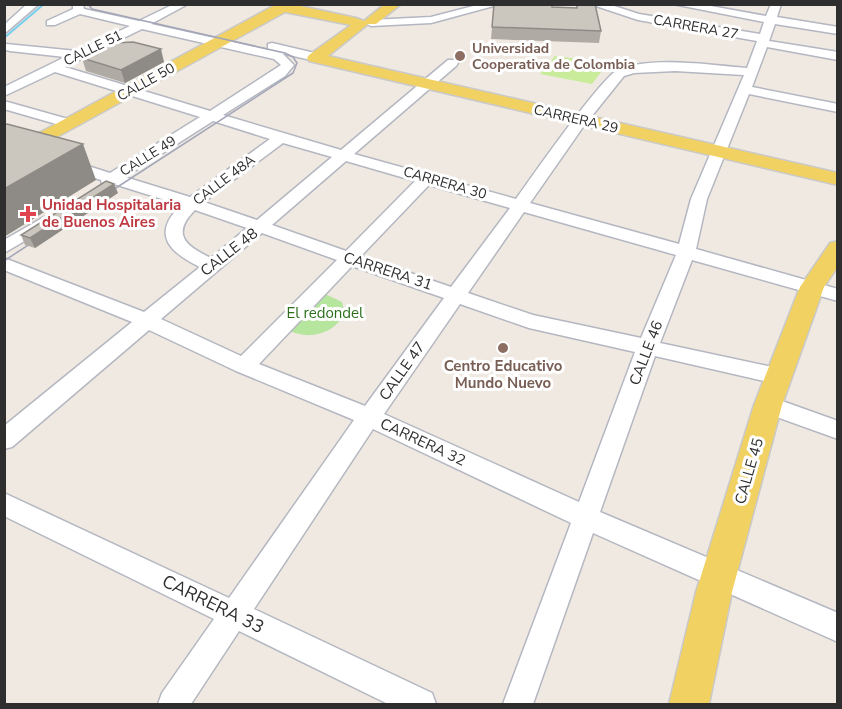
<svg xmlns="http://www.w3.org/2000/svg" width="842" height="709" font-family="'Nunito Sans',sans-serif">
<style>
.green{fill:#b6e59e}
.pitch{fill:#c9ec9a}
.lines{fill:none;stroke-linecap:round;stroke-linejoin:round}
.stream{stroke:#75cff0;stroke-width:2}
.minor-casing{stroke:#b4b7c1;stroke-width:3}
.major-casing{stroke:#c9c9c9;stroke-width:3}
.minor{fill:#fff;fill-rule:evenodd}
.major{fill:#f2d163;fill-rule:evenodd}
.tram{stroke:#a3a6b8;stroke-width:1.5}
.wall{fill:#afaba4}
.shaded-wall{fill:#8e8b86}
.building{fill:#cbc7bf;stroke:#8e8b86;stroke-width:1.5}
.education-dot{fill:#8d6e63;stroke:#fff;stroke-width:2}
.health-dot{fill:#e0444e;stroke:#fff;stroke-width:2}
.labels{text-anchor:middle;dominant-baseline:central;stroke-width:6;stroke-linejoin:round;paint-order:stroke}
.far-street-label{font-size:14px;fill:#2e2e2e;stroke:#fff}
.far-education-label{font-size:14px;font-weight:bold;fill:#785e54;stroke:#fff;text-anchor:start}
.health-label{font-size:15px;font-weight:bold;fill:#be3a42;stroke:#fff;text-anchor:start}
.street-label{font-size:15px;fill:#2e2e2e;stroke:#fff}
.park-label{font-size:15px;fill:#2c6e1b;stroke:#fff}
.education-label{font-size:15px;font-weight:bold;fill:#785e54;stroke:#fff}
.near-street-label{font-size:18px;fill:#2e2e2e;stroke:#fff}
</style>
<rect width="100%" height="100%" fill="#efe9e1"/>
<path class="green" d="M323,293L342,302C349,321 328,334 311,335C303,336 294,332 287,331Z"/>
<path class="pitch" d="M555,56L608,63L592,84L540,74Z"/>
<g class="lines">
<path class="stream" d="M4,38L44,4"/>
<defs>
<path id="minor" d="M27,4H39L4,34V25Z
M73,4H83L84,9L139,21L174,4H188L151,24L282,53L294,65L285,76L223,115L341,150L448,60H456L458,63L456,66L354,154L516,199C531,178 602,76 619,69C655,56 710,65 747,68L757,41L638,20L590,4H608L639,14L760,34L764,22L673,4H700L766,16L771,4H781L777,17L838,27V34L775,24L769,41L838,52V60L767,47L752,87L838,104V112L749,94L707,199L696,249L838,289V301L692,260L660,343L777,368L785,370L788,376L785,382L777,384L655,356L600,512L838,613V642L593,533L533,704H503L571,523L373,429L254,609L432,693L436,704H388L239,631L191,704H158L162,693L214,619L4,516V493L229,598L354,420L236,371L149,330L12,447L4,449V426L132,322L4,270V258L144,312L200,267C169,252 151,234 181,205L114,184H102L101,180L61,167L58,164L66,159L110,173L200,117L55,72L4,96V87L65,57L10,51L6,50V44L77,51L130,26L80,14L55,25H47V21L73,9ZM142,29L274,59L281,65L210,111L65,67ZM675,71L744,75L691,199L679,244L530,203L583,127L624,76L634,73ZM213,121L270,139L190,197L125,177ZM283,143L332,157L257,220L204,202ZM346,161L415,181L346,251L272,225ZM429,185L510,208L451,287L361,256ZM195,210L247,228L211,258C185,246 171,234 195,210ZM524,212L676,255L641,338L533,315L468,293ZM262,233L337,260L241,356L161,319ZM352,266L444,298L365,406L259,364ZM460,304L529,328L635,352L579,502L384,414Z
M481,4H501L431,23L371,26L365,23L371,20L431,17Z
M272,43L319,54L321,57L315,61L268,50V44Z
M4,101L75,121L77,124L70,128L4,109Z
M44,217L50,218L53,222L50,226L4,253V240Z
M768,396L838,421V439L760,411L757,405L760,399Z"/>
<path id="major" d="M277,4H291L356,18L364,21L385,4H401L376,24H368L328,56L838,173V185L309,61L307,58L309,55L351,25L285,12L4,166V152Z
M838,241V266L824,287L782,405L732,592L709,704H669L696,592L754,405L800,287L830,243Z"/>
</defs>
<use href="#minor" class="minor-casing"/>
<use href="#major" class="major-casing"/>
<use href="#minor" class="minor"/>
<use href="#major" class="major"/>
<path class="tram" d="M88,4L92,9L285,53L293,57L297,63L293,73L102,197
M4,261L42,236"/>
</g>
<path class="wall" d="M494,4L576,8L577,4L601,31L599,43L491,39Z
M82,58L164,62L125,83L86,71Z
M118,193L35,248L25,245L21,235Z"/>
<path class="shaded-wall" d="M161,49L164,62L125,83L121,70Z
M83,144L96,180L4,237V189Z
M114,184L118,193L35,248L30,238Z"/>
<path class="building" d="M494,4H552V7L577,8V4H595L601,31L492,27Z
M133,42L161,49L121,70L82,58L114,43Z
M7,124L83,144L4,189V125Z
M106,181L114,184L30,238L21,235Z"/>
<g class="education-dot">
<circle cx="460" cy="56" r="6"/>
<circle cx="503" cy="348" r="6"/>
</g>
<path class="health-dot" d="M25 205h6v6h6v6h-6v6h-6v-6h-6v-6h6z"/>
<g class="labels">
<g class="far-street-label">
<text transform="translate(696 27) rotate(10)">CARRERA 27</text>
<text transform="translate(93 48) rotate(-26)">CALLE 51</text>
<text transform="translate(146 82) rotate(-29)">CALLE 50</text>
<text transform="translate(576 119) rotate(13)">CARRERA 29</text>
<text transform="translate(148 156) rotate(-32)">CALLE 49</text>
<text transform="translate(224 180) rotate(-37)">CALLE 48A</text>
<text transform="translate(445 183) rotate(16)">CARRERA 30</text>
</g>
<g class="far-education-label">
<text x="472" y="48">Universidad<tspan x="472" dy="16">Cooperativa de Colombia</tspan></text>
</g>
<g class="health-label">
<text x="42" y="205">Unidad Hospitalaria<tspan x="42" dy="17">de Buenos Aires</tspan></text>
</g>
<g class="street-label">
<text transform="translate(229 252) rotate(-38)">CALLE 48</text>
<text transform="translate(388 271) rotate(18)">CARRERA 31</text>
<text transform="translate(646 353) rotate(-69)">CALLE 46</text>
<text transform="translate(402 371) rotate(-55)">CALLE 47</text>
<text transform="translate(423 442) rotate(25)">CARRERA 32</text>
<text transform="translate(749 471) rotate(-74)">CALLE 45</text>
</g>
<g class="park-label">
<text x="325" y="313">El redondel</text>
</g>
<g class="education-label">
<text x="503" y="366">Centro Educativo<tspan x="503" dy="17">Mundo Nuevo</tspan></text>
</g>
<g class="near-street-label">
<text transform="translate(213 604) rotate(26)">CARRERA 33</text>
</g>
</g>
<rect width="842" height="709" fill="none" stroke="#2e2e2e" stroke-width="12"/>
</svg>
